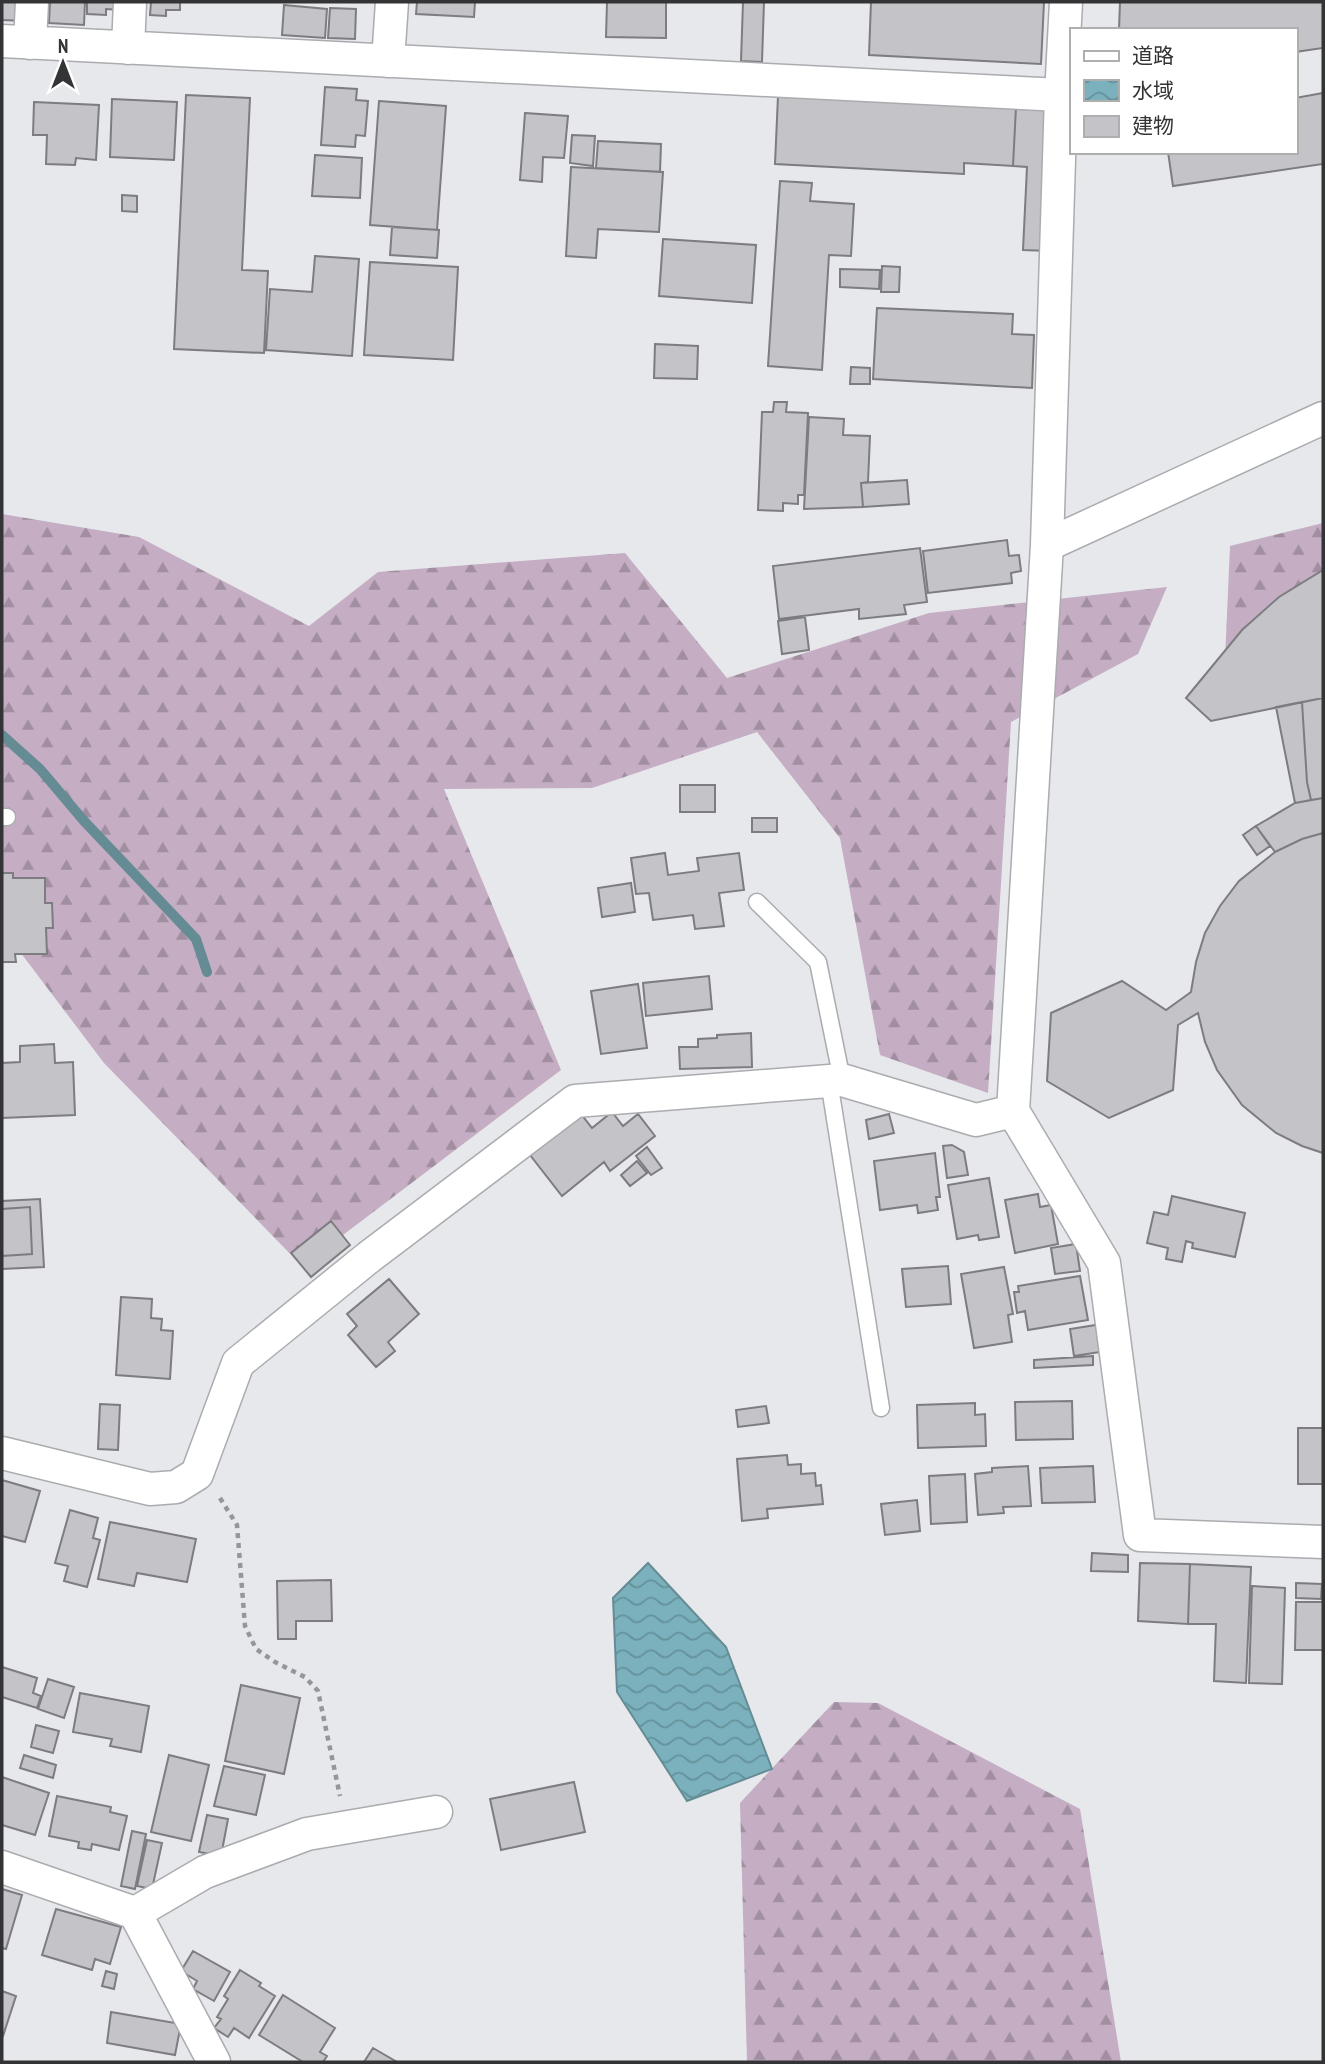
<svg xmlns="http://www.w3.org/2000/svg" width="1325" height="2064" font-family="'PT Sans Narrow','Noto Sans JP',sans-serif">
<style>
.forest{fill:url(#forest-firs)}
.water{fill:url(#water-waves);stroke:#658c94;stroke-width:2}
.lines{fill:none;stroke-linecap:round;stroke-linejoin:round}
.stream{stroke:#658c94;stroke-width:10}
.building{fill:#c4c3c7;stroke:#7d7c80;stroke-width:2}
.lane-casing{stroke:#aaacaf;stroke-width:19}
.street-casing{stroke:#aaacaf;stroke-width:35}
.path{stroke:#959699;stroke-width:4.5;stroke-dasharray:5 5;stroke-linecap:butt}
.lane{stroke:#fff;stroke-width:16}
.street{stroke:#fff;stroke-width:32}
</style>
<defs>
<pattern id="forest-firs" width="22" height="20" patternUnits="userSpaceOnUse" patternTransform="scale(1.75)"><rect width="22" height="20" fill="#c5adc4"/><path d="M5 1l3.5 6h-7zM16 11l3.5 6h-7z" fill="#a18ea0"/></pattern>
<pattern id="water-waves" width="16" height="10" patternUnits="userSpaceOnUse" patternTransform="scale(1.75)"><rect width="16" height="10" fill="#7ab1bd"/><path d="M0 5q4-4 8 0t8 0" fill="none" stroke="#65919a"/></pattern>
</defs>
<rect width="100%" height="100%" fill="#e6e8eb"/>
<path class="forest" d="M2,514L139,537L309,626L378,572L625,553L727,678L929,613L1167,587L1138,654L1011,722L988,1093L880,1055L840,838L757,732L592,788L444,789L561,1070L302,1266L104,1063L2,928Z
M1323,523V725L1296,723L1225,660L1230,546Z
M834,1702L878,1703L1080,1809L1121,2062H747L740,1803Z"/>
<path class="water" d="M648,1563L726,1647L772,1769L687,1801L617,1692L613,1598Z"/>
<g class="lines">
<path class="stream" d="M2,735L40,769L84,821L196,939L207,972"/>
</g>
<path class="building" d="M2,2H26L25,21L2,20Z
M50,2H85L84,25L49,23Z
M87,2H121V10L106,9V15L87,14Z
M151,2H180V10H166V16L150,15Z
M417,2H475L474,17L416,14Z
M607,2H666V38L606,37Z
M743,2H764L762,62L741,61Z
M871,2H1044L1041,64L869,55Z
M1120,2H1323V48L1295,52V30H1119Z
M284,5L327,9L325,38L282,35Z
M330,8L356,9L355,39L328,38Z
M325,87L357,89L356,100L368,101L365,136L356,135L355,147L321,145Z
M1323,93V164L1173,186L1168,152H1295V98Z
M186,95L250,98L242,270L268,271L264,353L174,349Z
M778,96L1016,107L1013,166L964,163V174L775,164Z
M112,99L177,102L174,160L110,157Z
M379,101L446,106L437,230L370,225Z
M34,102L99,105L96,160L76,158L75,165L46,164L47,135H33Z
M1016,107L1057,109L1050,251L1023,250L1027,167L1013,166Z
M525,113L568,116L564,158L543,157L542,182L520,180Z
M572,135L595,136L593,166L570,163Z
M598,141L661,144L660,172L596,168Z
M315,155L362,158L360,198L312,196Z
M571,167L663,172L659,232L598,229L596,258L566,256Z
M780,181L812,183L810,201L854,204L851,256L829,255L822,370L768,366Z
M122,195L137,196V212L122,211Z
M392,227L439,230L437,258L390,255Z
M663,239L756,245L752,303L659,296Z
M315,256L359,259L352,356L266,350L270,289L312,292Z
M370,262L458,267L453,360L364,355Z
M882,266L900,267L899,292H881Z
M840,269L880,270L879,289L840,287Z
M877,308L1013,314L1012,334L1034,335L1032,388L873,379Z
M655,344L698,346L697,379L654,378Z
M851,367L870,368V384H850Z
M774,402H787L786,412L808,413L804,495H798V504L783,503V511L758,510L762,412H773Z
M809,417L844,419L843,435L870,436L868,482L861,483L863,507L804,509Z
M907,480L909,504L863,507L861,483Z
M1007,540L1009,556L1019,555L1021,571L1011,573L1012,583L928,593L923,551Z
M920,548L927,602L904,605L906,614L859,619V609L779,619L773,566Z
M1323,570V698L1211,721L1186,698L1242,630L1279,597Z
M805,617L809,650L782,654L778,621Z
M1323,698V798L1311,800L1307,782L1302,702Z
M1302,702L1307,782L1311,800L1295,803L1276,707Z
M680,785H715V812H680Z
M1323,798V833L1302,839L1275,852L1256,826L1295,803Z
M752,818H777V832H752Z
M1256,826L1270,846L1257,855L1243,835Z
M1323,833V1153L1302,1146L1276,1133L1242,1105L1217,1070L1205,1042L1198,1013L1178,1025L1173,1090L1109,1118L1047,1081L1051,1013L1122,981L1166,1010L1191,992L1196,962L1205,933L1220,906L1239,881L1275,852L1302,839Z
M665,853L668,875L699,871L697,858L739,853L744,890L719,893L724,926L695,929L693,915L653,920L649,893L636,894L631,858Z
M2,873H13V878H45V903H52L53,928H46L47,954H15L16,962H2Z
M631,883L635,912L602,917L598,888Z
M709,976L712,1009L646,1016L643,983Z
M638,984L647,1048L601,1054L591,991Z
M751,1033L752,1067L680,1069L679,1047H698V1039L717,1038V1035Z
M54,1044L55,1063L73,1062L75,1115L2,1118V1063L20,1062V1046Z
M612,1112L623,1126L638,1114L655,1136L610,1171L604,1162L562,1196L530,1155L581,1114L592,1128Z
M889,1114L894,1133L869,1139L866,1120Z
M952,1145L964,1152L968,1175L947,1178L943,1146Z
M647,1147L662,1168L651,1175L636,1156Z
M935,1153L940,1197H936L938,1210L918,1213L917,1205L880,1210L874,1161Z
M637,1161L647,1173L630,1186L621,1175Z
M989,1178L999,1237L979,1240L978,1235L957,1239L948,1185Z
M1038,1194L1040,1207L1051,1205L1058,1244L1015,1253L1005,1200Z
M1172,1196L1245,1213L1235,1257L1192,1248L1193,1243L1186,1241L1182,1262L1166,1259L1168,1248L1147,1243L1154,1212L1168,1215Z
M40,1199L44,1267L2,1269V1256L32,1254L30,1207L2,1209V1201Z
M30,1207L32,1254L2,1256V1209Z
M331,1221L350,1245L311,1277L291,1253Z
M1076,1244L1080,1271L1055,1274L1051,1248Z
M948,1266L951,1304L906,1307L902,1269Z
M1004,1267L1013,1314L1008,1315L1012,1342L974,1348L961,1274Z
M1080,1276L1088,1320L1028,1330L1025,1311L1017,1313L1014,1292H1019L1018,1286Z
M389,1279L419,1314L388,1342L395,1351L376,1367L348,1335L357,1326L347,1314Z
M121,1297L152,1299L151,1318L162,1319L161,1330L173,1331L170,1379L116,1375Z
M1096,1325L1100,1352L1074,1356L1070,1329Z
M1093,1356V1365L1034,1368V1360Z
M1072,1401L1073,1439L1016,1440L1015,1402Z
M975,1403V1415L985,1414L986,1446L918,1448L917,1405Z
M100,1404L120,1405L118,1450L98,1449Z
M766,1406L769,1423L738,1427L736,1410Z
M1298,1428H1323V1484H1298Z
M787,1455L788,1465L801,1464V1474L815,1473L816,1486L821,1485L823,1504L767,1509L768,1518L742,1521L737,1459Z
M1028,1466L1031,1506L1003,1507L1004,1513L978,1515L975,1474L992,1472V1468Z
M1093,1466L1095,1502L1042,1503L1040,1468Z
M965,1474L967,1522L931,1524L929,1476Z
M2,1480L40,1491L25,1542L2,1536Z
M917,1500L920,1531L885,1535L881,1504Z
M70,1510L98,1518L93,1538L100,1540L87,1587L64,1581L68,1566L55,1563Z
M110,1522L196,1539L187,1582L137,1573L134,1586L98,1579Z
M1092,1553L1128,1555V1572L1091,1571Z
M1140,1563L1190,1564L1188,1624L1138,1621Z
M1190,1564L1251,1567L1246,1683L1214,1681L1216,1624H1188Z
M331,1580L332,1621H296V1639H278L277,1581Z
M1296,1583L1322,1584L1321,1599L1296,1598Z
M1252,1586L1285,1588L1282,1684L1249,1683Z
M1296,1602H1323V1650H1295Z
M2,1667L37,1678L33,1693L41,1696L37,1708L2,1697Z
M48,1679L74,1687L64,1718L38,1709Z
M241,1685L300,1698L284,1774L225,1761Z
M80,1693L149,1706L141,1752L110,1746L112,1739L73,1732Z
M36,1725L59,1731L53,1753L31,1747Z
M24,1755L56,1765L53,1778L20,1768Z
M169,1755L209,1765L191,1841L151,1832Z
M224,1766L265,1775L256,1815L214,1806Z
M2,1777L49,1793L35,1835L2,1825Z
M574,1782L585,1832L501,1850L490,1799Z
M57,1796L111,1807L110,1812L127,1816L119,1850L92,1844L91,1850L78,1848L79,1842L49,1836Z
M207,1815L228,1819L221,1856L199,1852Z
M132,1831L146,1834L135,1889L121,1886Z
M147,1840L162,1843L152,1889L137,1886Z
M2,1889L22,1895L6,1949L2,1948Z
M56,1909L121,1927L110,1964L95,1959L92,1970L42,1955Z
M193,1951L230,1972L214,2001L193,1989L197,1981L181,1971Z
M240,1970L261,1983L259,1986L275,1996L249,2038L234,2028L228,2037L214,2028L221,2019L217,2017L228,1999L224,1996Z
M106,1971L117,1974L114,1989L102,1986Z
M2,1991L16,1996L3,2036H2Z
M283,1995L335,2028L320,2052L327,2056L323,2062H303L259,2035Z
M111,2012L181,2024L175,2055L107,2043Z
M373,2048L397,2062H364Z"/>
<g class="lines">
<defs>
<path id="lane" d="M2,817H7
M757,902L818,962L842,1080
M829,1081L881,1408"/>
<path id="street" d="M1066,2L1061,95L1047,545L1013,1111L1104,1263L1140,1535L1323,1542
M2,41L1061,95
M30,43L32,2
M128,48L130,2
M388,61L392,2
M1047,545L1323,418
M2,1453L150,1489L176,1487L197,1474L238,1363L369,1257L575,1101L842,1080L976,1120L1013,1111
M2,1867L135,1913L214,2062
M135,1913L205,1872L307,1834L436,1812"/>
</defs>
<use href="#lane" class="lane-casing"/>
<use href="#street" class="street-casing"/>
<path class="path" d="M220,1498L237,1525L245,1626L256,1649L275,1662L305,1677L318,1691L340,1796"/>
<use href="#lane" class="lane"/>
<use href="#street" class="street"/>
</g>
<rect width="1325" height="2064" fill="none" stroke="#343436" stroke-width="7"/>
<rect x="1070" y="28" width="228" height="126" fill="#ffffff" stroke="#aeaeaf" stroke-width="2"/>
<rect x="1084" y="51" width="35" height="10" fill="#ffffff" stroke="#aeaeaf" stroke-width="2"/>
<text x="1132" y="63" font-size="21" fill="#343436">道路</text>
<rect x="1084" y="80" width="35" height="21" fill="url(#water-waves)" stroke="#aeaeaf" stroke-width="2"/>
<text x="1132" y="98" font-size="21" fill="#343436">水域</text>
<rect x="1084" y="116" width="35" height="21" fill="#c4c3c7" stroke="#aeaeaf" stroke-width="2"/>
<text x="1132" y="133" font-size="21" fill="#343436">建物</text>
<g transform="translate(63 63)" stroke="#ffffff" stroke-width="5" paint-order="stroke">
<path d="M0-5L12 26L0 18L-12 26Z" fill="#343436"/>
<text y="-10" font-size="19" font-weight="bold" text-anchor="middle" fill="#343436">N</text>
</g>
</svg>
